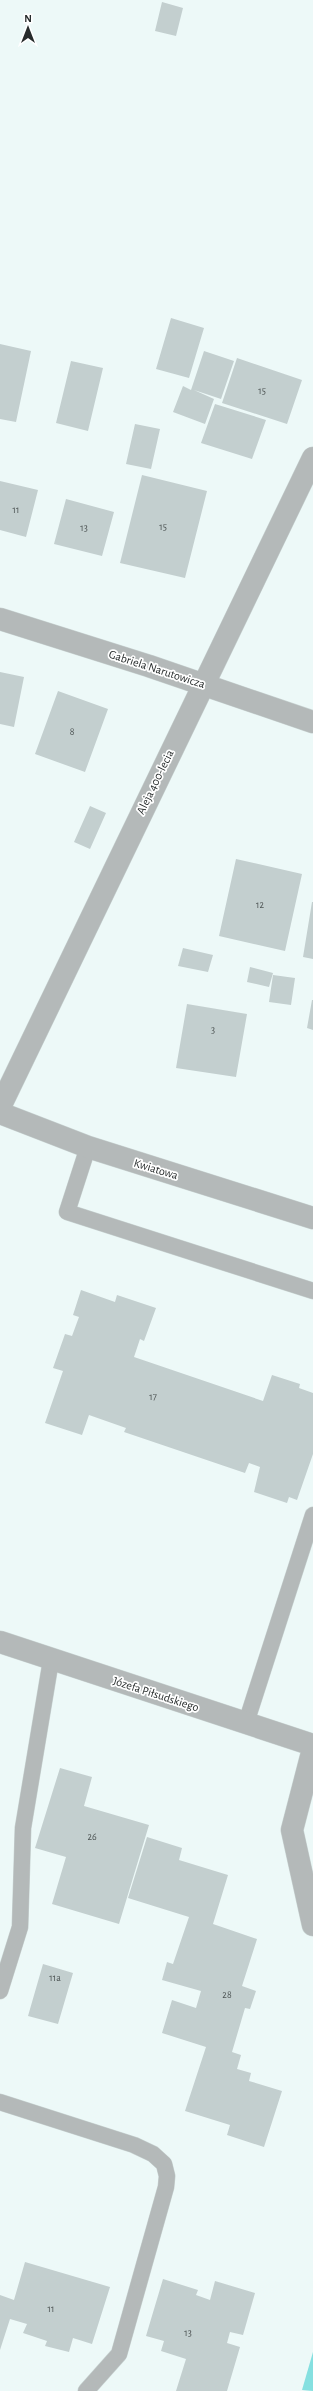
<svg xmlns="http://www.w3.org/2000/svg" width="313" height="2391" font-family="'Alegreya Sans',sans-serif">
<style>
.green{fill:#85e0e0}
.building{fill:#c3cfcf}
.lines{fill:none;stroke-linecap:round;stroke-linejoin:round}
.lane-casing{stroke:#c9d4d3;stroke-width:17}
.street-casing{stroke:#c9d4d3;stroke-width:23}
.lane{stroke:#b4b9b9;stroke-width:16}
.street{stroke:#b4b9b9;stroke-width:22}
.labels{text-anchor:middle;dominant-baseline:central;stroke-width:3.5;stroke-linejoin:round;paint-order:stroke}
.number-label{font-size:10px;fill:#4d5454}
.street-label{font-size:12px;fill:#262b2b;stroke:#fff}
</style>
<rect width="100%" height="100%" fill="#edf9f8"/>
<path class="green" d="M313,2352V2391L302,2390Z"/>
<path class="building" d="M162,2L183,8L176,36L155,31Z
M171,318L204,328L189,378L156,369Z
M0,344L31,351L16,422L0,419Z
M204,351L234,361L221,399L194,390L214,399L205,424L173,412L183,386L191,390Z
M237,358L302,380L287,424L222,403Z
M71,361L103,368L88,431L56,423Z
M215,404L266,420L252,459L201,443Z
M135,424L160,429L151,469L126,464Z
M142,475L207,491L185,578L120,563Z
M0,481L38,490L26,537L0,530Z
M66,499L114,512L102,556L54,544Z
M0,672L24,677L14,727L0,724Z
M58,691L108,709L85,772L35,754Z
M90,806L106,813L90,849L74,842Z
M236,859L302,874L285,951L219,936Z
M312,902H313V959L303,957Z
M183,948L213,955L208,972L178,966Z
M250,967L273,973L269,987L247,982Z
M273,975L295,978L291,1005L269,1002Z
M312,1000H313V1030L307,1028Z
M187,1004L247,1014L236,1077L176,1068Z
M81,1290L115,1302L117,1295L156,1308L144,1341L140,1339L134,1357L263,1401L272,1375L300,1384L299,1388L313,1393V1454L297,1500L289,1497L287,1503L254,1492L260,1467L249,1463L245,1473L124,1432L126,1428L89,1415L82,1435L45,1423L63,1371L53,1368L65,1334L72,1336L79,1317L73,1315Z
M60,1768L92,1777L84,1806L149,1825L119,1924L52,1904L66,1857L35,1848Z
M147,1837L182,1848L179,1860L228,1875L213,1924L257,1939L242,1986L256,1991L250,2009L245,2008L232,2052L241,2055L237,2069L251,2073L249,2081L282,2091L264,2147L227,2135L230,2125L185,2111L206,2047L162,2033L172,2000L196,2008L201,1991L162,1980L167,1962L173,1964L189,1917L128,1898Z
M43,1964L73,1973L58,2024L28,2016Z
M25,2262L110,2287L92,2344L73,2338L69,2352L45,2346L47,2341L23,2333L27,2324L10,2319L0,2350V2295L14,2300Z
M163,2279L198,2290L196,2295L210,2300L215,2281L255,2293L243,2335L230,2332L227,2343L240,2347L227,2391H176L186,2359L161,2351L164,2341L146,2336Z"/>
<g class="lines">
<defs>
<path id="lane" d="M88,1147L67,1212L313,1291
M246,1723L313,1515
M0,1991L20,1927L23,1828L51,1660
M0,2102L134,2145L153,2154L164,2164L167,2176L166,2187L119,2354L86,2391"/>
<path id="street" d="M0,619L149,666L313,722
M0,1107L313,458
M0,1113L88,1147L313,1218
M0,1642L313,1745
M313,1749L292,1830L313,1925"/>
</defs>
<use href="#lane" class="lane-casing"/>
<use href="#street" class="street-casing"/>
<use href="#lane" class="lane"/>
<use href="#street" class="street"/>
</g>
<g class="labels">
<g class="number-label">
<text x="262" y="391">15</text>
<text x="16" y="510">11</text>
<text x="163" y="527">15</text>
<text x="84" y="528">13</text>
<text x="72" y="732">8</text>
<text x="260" y="905">12</text>
<text x="213" y="1030">3</text>
<text x="153" y="1397">17</text>
<text x="92" y="1837">26</text>
<text x="55" y="1978">11a</text>
<text x="227" y="1995">28</text>
<text x="51" y="2309">11</text>
<text x="188" y="2333">13</text>
</g>
<g class="street-label">
<text transform="translate(157 669) rotate(18)">Gabriela Narutowicza</text>
<text transform="translate(155 782) rotate(-64)">Aleja 400-lecia</text>
<text transform="translate(156 1169) rotate(17)">Kwiatowa</text>
<text transform="translate(156 1694) rotate(18)">Józefa Piłsudskiego</text>
</g>
</g>
<g transform="translate(28 28)" stroke="#ffffff" stroke-width="3" paint-order="stroke">
<path d="M0-3L7 15L0 10L-7 15Z" fill="#262b2b"/>
<text y="-6" font-size="11" font-weight="bold" text-anchor="middle" fill="#262b2b">N</text>
</g>
</svg>
